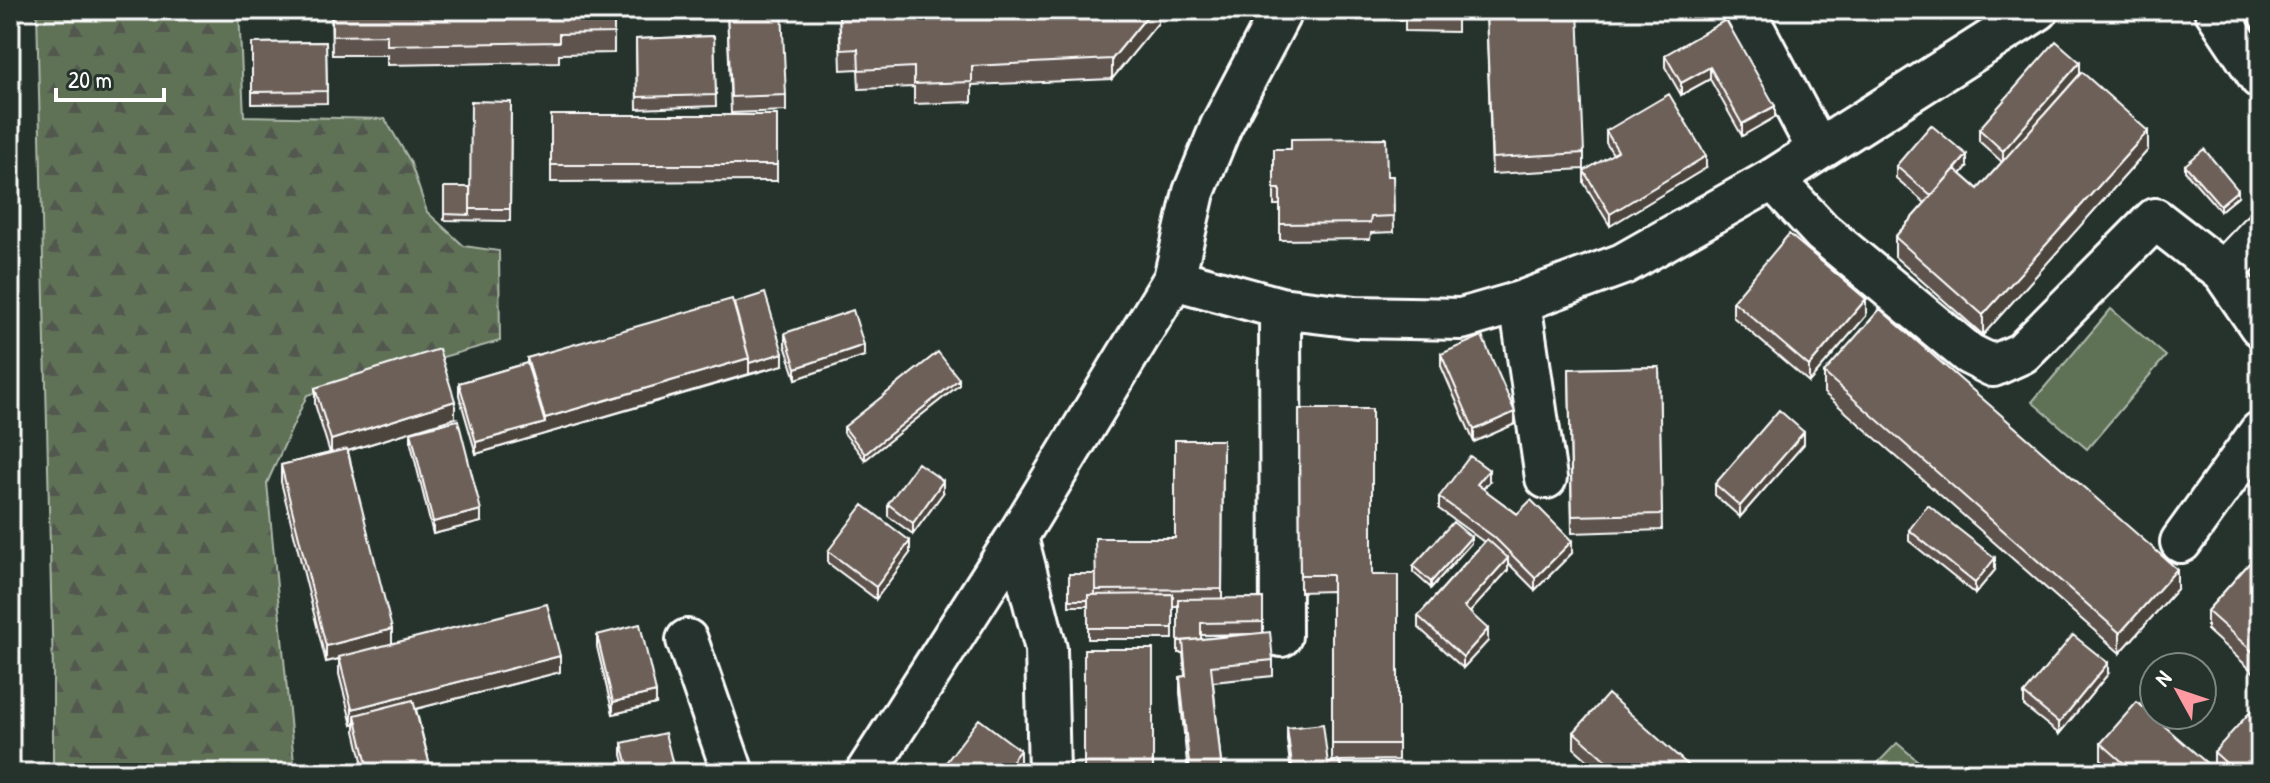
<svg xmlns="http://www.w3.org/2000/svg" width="2270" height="783" font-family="'Patrick Hand',sans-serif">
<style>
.forest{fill:url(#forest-firs);stroke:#aeb8aa;stroke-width:2}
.park{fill:#5e7256;stroke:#aeb8aa;stroke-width:2}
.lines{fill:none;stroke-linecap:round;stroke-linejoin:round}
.minor-casing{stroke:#fff;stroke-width:46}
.minor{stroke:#26332d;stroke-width:40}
.wall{fill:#5e534d;stroke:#fff;stroke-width:2;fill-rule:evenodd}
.shaded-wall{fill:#4c443e;stroke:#fff;stroke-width:2}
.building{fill:#6d6159;stroke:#fff;stroke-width:2}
</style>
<defs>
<pattern id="forest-firs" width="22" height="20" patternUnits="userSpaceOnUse" patternTransform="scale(2)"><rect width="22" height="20" fill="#5e7256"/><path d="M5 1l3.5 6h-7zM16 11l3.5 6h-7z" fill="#525950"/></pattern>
</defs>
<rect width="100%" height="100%" fill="#26332d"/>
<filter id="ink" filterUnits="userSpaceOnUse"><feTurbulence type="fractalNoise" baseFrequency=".0125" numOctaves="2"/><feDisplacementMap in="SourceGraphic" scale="16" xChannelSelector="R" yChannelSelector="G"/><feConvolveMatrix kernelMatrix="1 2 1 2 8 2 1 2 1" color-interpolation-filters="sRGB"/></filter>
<g filter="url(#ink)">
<path class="forest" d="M37,10H239L244,116L385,119L410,161L427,212L464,246L499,251L500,341L307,395L267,483L295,773H53V674Z"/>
<path class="park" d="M2111,309L2166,356L2087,449L2032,402Z
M1897,743L1932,773H1868Z"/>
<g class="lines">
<defs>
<path id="minor" d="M1744,10L1818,150
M2215,10L2260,78
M1773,179L1822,232L1969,354L1993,366L2022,353L2155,219L2223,272L2260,326
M2223,272L2260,233
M1174,279L1194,192L1221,126L1282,10
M1520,302L1546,478
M1280,308L1281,636
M1017,537L1046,649L1049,773
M2181,542L2260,432
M687,640L733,773
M866,773L1017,537L1174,279L1280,308L1356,317L1461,319L1520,302L1623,264L1773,179L2038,10"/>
</defs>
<use href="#minor" class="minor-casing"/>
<use href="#minor" class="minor"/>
</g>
<path class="wall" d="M331,10H614V53L559,54V62L387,65V55H332Z
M727,10L786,95V111L731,113Z
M839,10H1158V23L1112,79L972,85V102L914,104V87L859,89L858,69L841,70Z
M1383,10H1480V20L1457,19V32L1405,31V19H1383Z
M1936,10H1958L1942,20Z
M1486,11L1584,153V169L1492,174Z
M1726,20L1775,117L1742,136L1710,79L1681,95L1665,67V55Z
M714,36L716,106L637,109L636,39Z
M326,42L327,103L252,104V43Z
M2080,74L2148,150L1983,335L1895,257V237L1925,203L1896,178V166L1967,167L1961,174L1978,189L2002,162L1979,141V129Z
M511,102L510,221L444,220V187H470Z
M551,115H777V181L551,182Z
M1606,131L1706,168L1610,226L1584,183V171L1613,154L1606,143Z
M1274,149L1387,176H1393L1394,232L1371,233L1370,239L1280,240V205H1274Z
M2185,165L2238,196L2220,211L2185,171Z
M1733,301L1866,316L1809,382L1733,317Z
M734,303L783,365L476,454L459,395V383L527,363V358Z
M785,333L864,356L796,379L785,345Z
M1441,354L1515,424L1474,442L1441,366Z
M1659,367L1662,530L1572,533L1569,369Z
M1824,373L2177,589L2120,653L1824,393Z
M959,385L865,460L844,433V427Z
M315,388L455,418L348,451L392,644L560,672L416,709L432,773H365L355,731V724L352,725L339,674V659L326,662L281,482V465L330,453L315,404Z
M1299,409L1372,575H1398V760L1339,761L1344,773H1291L1287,740V728L1328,764L1336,761H1332V591L1300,592Z
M411,432L481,522L433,534L411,444Z
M1223,440L1222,599L1263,598V633L1273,660V676L1213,682L1222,773H1188L1180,693V677L1185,676L1183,653H1178V606H1173V639H1088V606H1069V574H1095L1175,538ZM1253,634L1201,639V635Z
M1804,444L1740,517L1715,495V484Z
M1489,482L1483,489L1572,553L1535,590L1508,563V570L1470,612L1488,641L1463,668L1418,627V616L1484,542L1439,509V497Z
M943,493L913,534L888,516V504Z
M2260,514V540L2250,531V525Z
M1909,530L1995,570L1975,594L1909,541Z
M1471,543L1431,588L1413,572V566Z
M828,551L910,553L876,599L828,563Z
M2260,551V678L2207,630V611Z
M597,635L656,704L613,714L597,647Z
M2108,674L2059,734L2024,706V694Z
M1574,732L1697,773H1602L1574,748Z
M622,743L675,773H627L622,755Z
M2101,743L2218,773H2117L2101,759Z
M2214,752L2260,773H2224L2214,764Z"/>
<path class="shaded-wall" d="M1152,10H1158V23L1112,79V59Z
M1942,10H1958L1942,20Z
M2080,62V74L2003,162V151Z
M1710,67V79L1681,95V83Z
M1775,106V117L1742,136V124Z
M2148,131V150L1983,335V315Z
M1967,155V167L1932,208V197Z
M1706,156V168L1610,226V214Z
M2238,190V196L2220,211V205Z
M1866,299V316L1809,382V366Z
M864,345V356L796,379V368Z
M783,353V365L749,374V363Z
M749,358V374L476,454V442L545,423V418Z
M959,379V385L865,460V454Z
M455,401V418L331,456V440Z
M1515,412V424L1474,442V430Z
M1804,432V444L1740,517V506Z
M1489,470V482L1477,496V484Z
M943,481V493L913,534V523Z
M481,510V522L433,534V522Z
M1471,537V543L1431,588V582Z
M910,541V553L876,599V587Z
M1572,541V553L1535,590V578Z
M1508,558V570L1464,619V607Z
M1995,558V570L1975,594V583Z
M2177,569V589L2120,653V633Z
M392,629V646L326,662V646Z
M1488,629V641L1463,668V657Z
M560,656V672L357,724L355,715V724L352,725V709Z
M2108,663V674L2059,734V723Z
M656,692V704L613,714V702Z
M1020,750V762L1011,773H1002Z"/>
<path class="building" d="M332,10H614V33L559,34V42L387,45V35L332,36Z
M727,10H782L786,95L731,97Z
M839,10H1152L1112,59L972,66V82L914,84V67L859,70L858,49L841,50Z
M1405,10H1457V16L1405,15Z
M1504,10H1578L1584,153L1492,158L1486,11Z
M1726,20L1775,106L1742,124L1710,67L1681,83L1665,55Z
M714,36L716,95L637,97L636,39Z
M2056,41L2080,62L2003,151L1979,129Z
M326,42L327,91L252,92V43Z
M2082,72L2148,131L1983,315L1895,237L1955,169L1978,189Z
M1669,94L1706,156L1610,214L1584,171L1618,151L1606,131Z
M471,101L511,102L510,209H470Z
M551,115H777V165H551Z
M1931,125L1967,155L1931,196L1896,166Z
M1386,138L1387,176H1393L1394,216L1371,217L1370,223L1280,224V189H1274V149H1291V139Z
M2204,149L2238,190L2220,205L2185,165Z
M444,187H470V215L444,214Z
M1789,234L1866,299L1809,366L1733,301Z
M765,293L783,353L749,363V358L734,303Z
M732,299L749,358L545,418L527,358Z
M1880,309L2177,569L2120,633L1824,373Z
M853,310L864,345L796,368L785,333Z
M1482,336L1515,412L1474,430L1441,354Z
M439,349L455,401L331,440L315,388Z
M938,352L959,379L865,454L844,427Z
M527,363L545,423L476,442L459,383Z
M1659,367L1662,514L1572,516L1569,369Z
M1299,409H1372V575H1398V744H1332V575H1300Z
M1779,410L1804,432L1740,506L1715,484Z
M458,420L481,510L433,522L411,432Z
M1175,440H1223L1222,589L1096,590L1095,538H1175Z
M347,449L392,629L326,646L281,465Z
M1470,456L1489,470L1477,484L1517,514L1531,500L1572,541L1535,578L1494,537L1439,497Z
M918,463L943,481L913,523L888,504Z
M863,505L910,541L876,587L828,551Z
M1928,505L1995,558L1975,583L1909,530Z
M2260,514V534L2250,525Z
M1453,522L1471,537L1431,582L1413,566Z
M1487,539L1508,558L1464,607L1488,629L1463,657L1418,616Z
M2260,551V658L2207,611Z
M1069,574H1095V595H1088V600H1069Z
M1173,594V628H1088V595Z
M1263,598V622L1201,623V639L1178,641V599Z
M547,604L560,656L352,709L339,657Z
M640,624L656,692L613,702L597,635Z
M1270,632L1273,660L1211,666L1222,773H1190L1180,677L1186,676L1183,641Z
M2073,635L2108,663L2059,723L2024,694Z
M1084,649H1153V773H1084Z
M1608,694L1697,773H1620L1574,732Z
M413,700L432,773H369L355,715Z
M2260,701V773H2237L2214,752Z
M2137,702L2218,773H2135L2101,743Z
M979,719L1020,750L1002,773H938Z
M1323,724L1328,764L1338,760L1344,773H1293L1287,728Z
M665,733L675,773H630L622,743Z"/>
</g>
<rect width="2270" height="783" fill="none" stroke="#26332d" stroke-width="40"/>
<rect x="20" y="20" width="2230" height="743" fill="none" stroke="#fff" stroke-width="3" filter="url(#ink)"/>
<g transform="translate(2178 691) rotate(310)"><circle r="38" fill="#26332d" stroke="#7d8581" stroke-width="2"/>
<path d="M0-6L14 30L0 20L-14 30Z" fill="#ff9aa2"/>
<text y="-12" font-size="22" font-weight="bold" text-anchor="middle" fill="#ffffff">N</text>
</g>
<path d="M56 88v12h108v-12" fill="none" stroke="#ffffff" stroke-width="4"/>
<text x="68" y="88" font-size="24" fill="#ffffff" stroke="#26332d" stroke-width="6" paint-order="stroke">20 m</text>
</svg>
